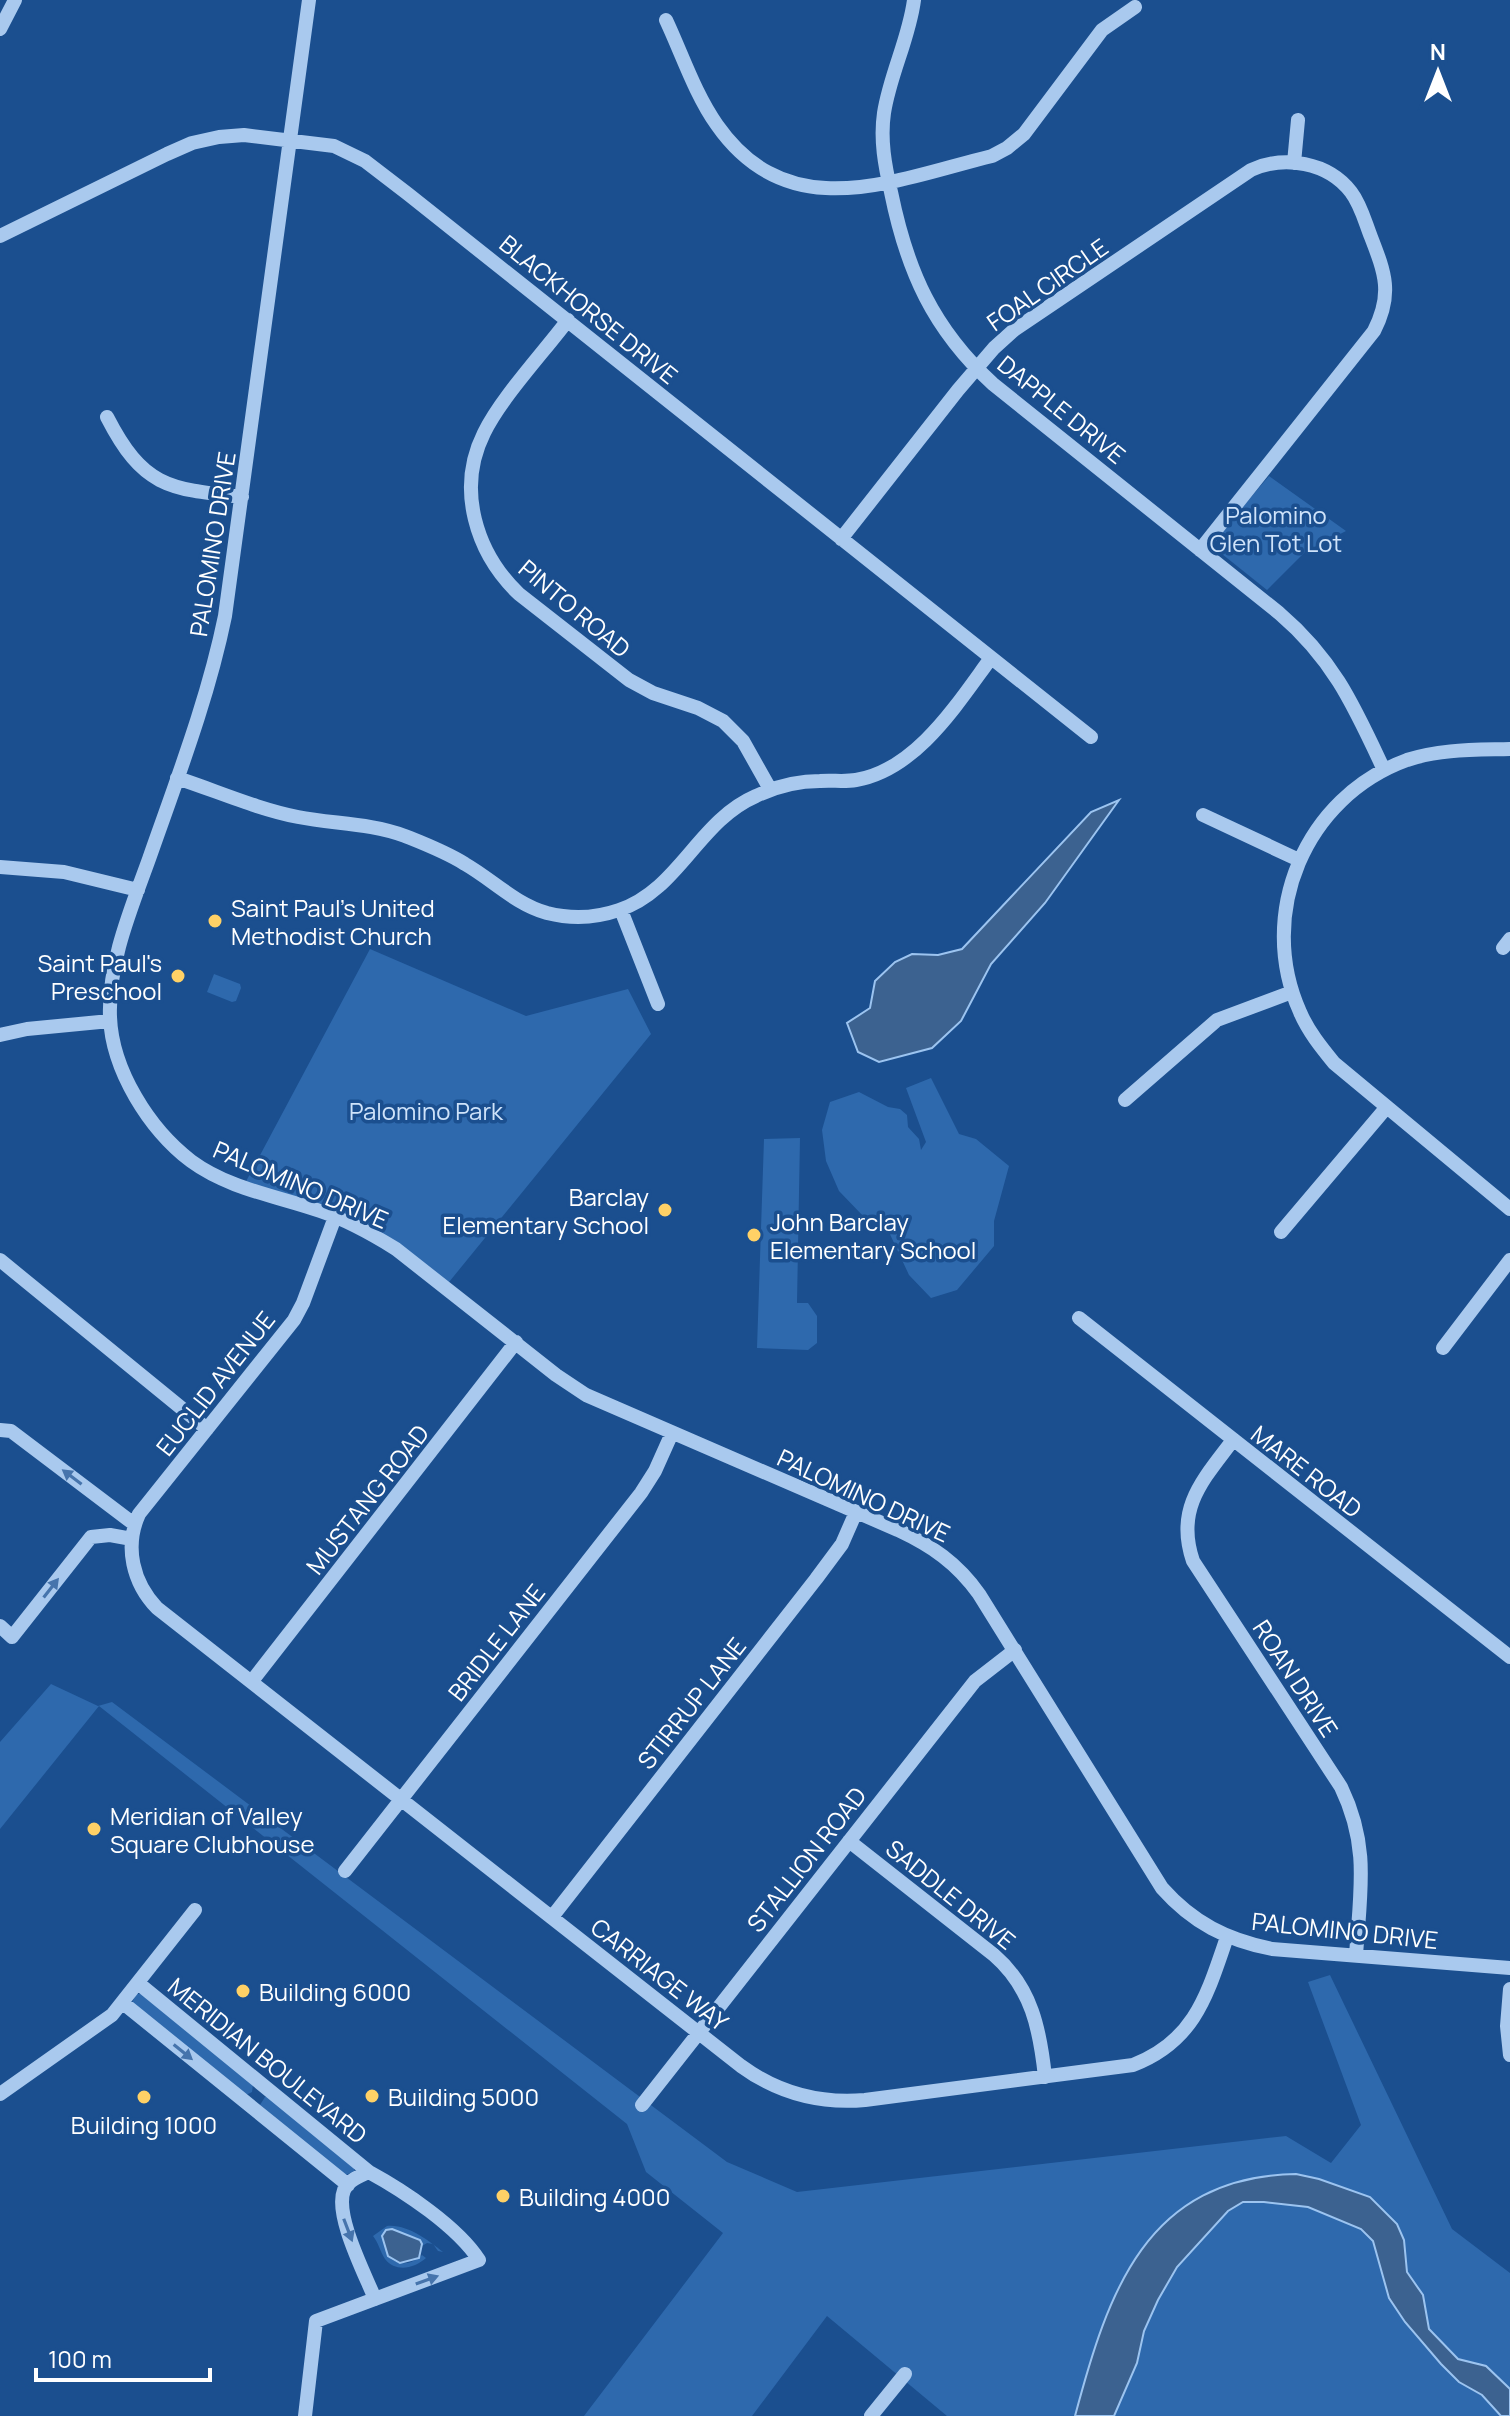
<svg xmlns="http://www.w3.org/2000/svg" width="1510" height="2416" font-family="Manrope,sans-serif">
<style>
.green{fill:#2e69ad}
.water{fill:#3c6290;stroke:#9cc4f0;stroke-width:2}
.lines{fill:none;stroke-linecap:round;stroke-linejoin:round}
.minor{stroke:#a9c9ee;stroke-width:14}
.oneway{fill:#4674ac}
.poi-dot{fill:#ffd166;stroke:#1b4f8f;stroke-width:3}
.labels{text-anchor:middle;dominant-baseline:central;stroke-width:7;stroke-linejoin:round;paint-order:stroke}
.street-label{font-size:24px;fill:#fff;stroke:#1b4f8f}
.park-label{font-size:24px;fill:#cfe3fa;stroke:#1b4f8f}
.poi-label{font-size:24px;fill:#fff;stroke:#1b4f8f;text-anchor:start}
</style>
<rect width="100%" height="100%" fill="#1b4f8f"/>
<path class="green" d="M1269,476L1346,531L1305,552L1267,590L1222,554L1219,545L1222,531Z
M370,949L526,1016L628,989L651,1034L445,1287L378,1237L243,1187Z
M214,974L240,984L241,988L236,1001L232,1002L207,992Z
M931,1078L959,1134L976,1139L1009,1166L994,1221V1246L957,1290L931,1298L909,1275L888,1230L865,1218L839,1191L826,1161L822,1130L830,1102L859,1092L888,1107L900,1109L907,1115L908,1127L919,1139L921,1150L926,1142L906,1088Z
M800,1138L797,1303H808L817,1316V1343L808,1350L757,1348L764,1139Z
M51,1684L98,1706L112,1702L727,2162L797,2192L1286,2136L1331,2163L1361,2125L1308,1982L1330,1975L1452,2229L1510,2273V2416H947L827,2316L752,2416H584L723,2233L646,2172L627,2124L99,1706L0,1829V1742Z
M136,1994H141L253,2084L252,2092L246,2095L132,2003Z
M265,2097H268L354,2167V2171L344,2176L260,2105Z
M387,2226C408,2224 429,2241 443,2252L438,2251L433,2244L427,2243L422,2246L417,2238L389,2229L382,2236L391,2259C401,2266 413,2264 422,2255L426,2258C415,2268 396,2273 385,2259C380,2251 378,2242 373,2236Z"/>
<path class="water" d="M1119,800L1045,903L991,964L961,1021L932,1048L879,1062L858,1052L847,1023L870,1008L875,981L895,962L912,954L938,955L962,949L1091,812Z
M1296,2174L1319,2179L1370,2197L1397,2224L1404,2240L1407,2272L1423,2295L1429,2329L1458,2359L1486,2366L1510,2389V2416H1501L1482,2395L1459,2382L1441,2364L1405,2322L1389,2298L1373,2241L1361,2229L1308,2207L1264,2202H1243L1228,2211L1177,2267L1158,2300L1144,2331L1137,2363L1114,2416H1075C1108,2292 1146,2177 1296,2174Z
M392,2229L420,2240L422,2244L419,2258L400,2263L388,2256L382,2236L386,2230Z"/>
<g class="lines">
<path class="minor" d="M309,0L225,616C208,699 177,779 149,859C131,909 108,962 110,1017C112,1070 149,1129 191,1161C229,1189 277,1196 320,1211C347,1220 372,1234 396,1249L556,1375L586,1395L898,1530C932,1546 957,1563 979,1594L1162,1888C1193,1923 1227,1940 1272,1949L1510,1968
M914,0C909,39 890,74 884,113C880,140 885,166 891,192C907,271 933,329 993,384L1279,613C1334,660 1354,706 1384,770
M666,20C682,54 695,94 717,125C789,228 894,180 992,156L1007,148L1024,134L1102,30L1135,7
M0,29L15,0
M1294,163L1298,120
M0,236L167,154L192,143L219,137L244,135L334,146L365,161L408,194L1091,737
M568,320C543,353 501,398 484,433C456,489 476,553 519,594L629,680L653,693L698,708L723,721L743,741L770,789
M107,417C143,487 168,489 242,497
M841,539L958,390L994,348L1014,330L1251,170C1284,155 1328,162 1351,192C1361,205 1365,222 1371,237C1385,273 1393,294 1374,331L1200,550
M1510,749C1475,750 1440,749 1407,760C1305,797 1256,914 1300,1012C1308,1031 1321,1047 1334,1063L1510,1209
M177,778C217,791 257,809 298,817C333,824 370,823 405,836C425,844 446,852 465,864C493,880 515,904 547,913C571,919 596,918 619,910C679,890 698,821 756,796C777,786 797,781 820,781C832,780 844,782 856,780C916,770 957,704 991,658
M1203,815L1299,860
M0,867L64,872L138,890
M621,910L658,1004
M1503,948L1510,939
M0,1035L27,1029L110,1021
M1125,1100L1217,1020L1292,992
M335,1217L303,1303L294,1320L139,1514C124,1547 133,1583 157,1608L741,2066C778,2093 820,2104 865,2100L1133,2065C1195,2041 1207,1995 1227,1937
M1281,1232L1386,1108
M0,1260L207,1429
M1079,1318L1510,1657
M1443,1348L1510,1260
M0,1430L11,1431L134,1524
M1233,1440C1203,1480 1175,1508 1193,1561L1341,1787C1370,1847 1360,1891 1356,1956
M0,1626L12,1637L91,1537L110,1535L132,1539
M252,1681L516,1342
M849,1841L994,1955C1032,1988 1040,2030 1045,2077
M345,1871L641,1493L655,1471L672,1433
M552,1917L816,1579L842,1544L856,1512
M138,1983L369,2172C404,2191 458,2227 479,2260L316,2321L305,2416
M1510,1989L1507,2026L1510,2055
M123,2003L348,2185
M0,2094L112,2015L195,1910
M642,2105L975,1681L1015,1650
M369,2172C359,2176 349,2180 344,2190C334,2215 365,2274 375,2299
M871,2416L905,2374"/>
</g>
<defs><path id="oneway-solid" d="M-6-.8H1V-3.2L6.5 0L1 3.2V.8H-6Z" transform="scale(2)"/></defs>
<g class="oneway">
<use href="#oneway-solid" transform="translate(72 1477) rotate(-143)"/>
<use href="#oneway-solid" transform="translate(51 1588) rotate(-52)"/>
<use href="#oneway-solid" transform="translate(183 2052) rotate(39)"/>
<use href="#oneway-solid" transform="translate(348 2230) rotate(69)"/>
<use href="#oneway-solid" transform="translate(427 2280) rotate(-20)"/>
</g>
<g class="poi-dot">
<circle cx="215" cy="921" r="8"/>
<circle cx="178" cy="976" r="8"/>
<circle cx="665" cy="1210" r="8"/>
<circle cx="754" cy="1235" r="8"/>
<circle cx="94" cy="1829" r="8"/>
<circle cx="243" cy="1991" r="8"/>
<circle cx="372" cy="2096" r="8"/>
<circle cx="144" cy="2097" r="8"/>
<circle cx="503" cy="2196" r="8"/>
</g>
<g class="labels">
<g class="street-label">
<text transform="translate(1047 284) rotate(-35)">FOAL CIRCLE</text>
<text transform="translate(589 309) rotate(39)">BLACKHORSE DRIVE</text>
<text transform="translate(1062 409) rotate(39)">DAPPLE DRIVE</text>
<text transform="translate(212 544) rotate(-81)">PALOMINO DRIVE</text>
<text transform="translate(575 608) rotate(40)">PINTO ROAD</text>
<text transform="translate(301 1184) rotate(23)">PALOMINO DRIVE</text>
<text transform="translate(215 1383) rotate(-52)">EUCLID AVENUE</text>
<text transform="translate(1307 1471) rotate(38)">MARE ROAD</text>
<text transform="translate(864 1495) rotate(25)">PALOMINO DRIVE</text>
<text transform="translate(367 1499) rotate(-52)">MUSTANG ROAD</text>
<text transform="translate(496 1642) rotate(-52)">BRIDLE LANE</text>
<text transform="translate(1296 1678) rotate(57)">ROAN DRIVE</text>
<text transform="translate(691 1703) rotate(-52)">STIRRUP LANE</text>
<text transform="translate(806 1859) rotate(-52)">STALLION ROAD</text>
<text transform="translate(951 1894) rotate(39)">SADDLE DRIVE</text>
<text transform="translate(1345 1930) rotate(6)">PALOMINO DRIVE</text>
<text transform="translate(660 1974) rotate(38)">CARRIAGE WAY</text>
<text transform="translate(268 2060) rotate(39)">MERIDIAN BOULEVARD</text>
</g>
<g class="park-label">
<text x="1276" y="514">Palomino<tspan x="1276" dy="28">Glen Tot Lot</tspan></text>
<text x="426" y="1110">Palomino Park</text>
</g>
<g class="poi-label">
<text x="231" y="907">Saint Paul's United<tspan x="231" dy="28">Methodist Church</tspan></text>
<text x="162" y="962" text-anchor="end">Saint Paul's<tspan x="162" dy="28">Preschool</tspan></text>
<text x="649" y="1196" text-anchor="end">Barclay<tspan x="649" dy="28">Elementary School</tspan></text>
<text x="770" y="1221">John Barclay<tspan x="770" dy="28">Elementary School</tspan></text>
<text x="110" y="1815">Meridian of Valley<tspan x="110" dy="28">Square Clubhouse</tspan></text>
<text x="259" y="1991">Building 6000</text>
<text x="388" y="2096">Building 5000</text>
<text x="144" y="2124" text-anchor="middle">Building 1000</text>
<text x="519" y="2196">Building 4000</text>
</g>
</g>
<g transform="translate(1438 72)" stroke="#1b4f8f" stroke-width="6" paint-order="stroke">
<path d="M0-6L14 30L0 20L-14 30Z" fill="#ffffff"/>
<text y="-12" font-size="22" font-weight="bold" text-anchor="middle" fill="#ffffff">N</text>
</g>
<path d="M36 2368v12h174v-12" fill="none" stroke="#ffffff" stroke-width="4"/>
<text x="48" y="2368" font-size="24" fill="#ffffff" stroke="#1b4f8f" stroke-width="6" paint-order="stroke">100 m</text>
</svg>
